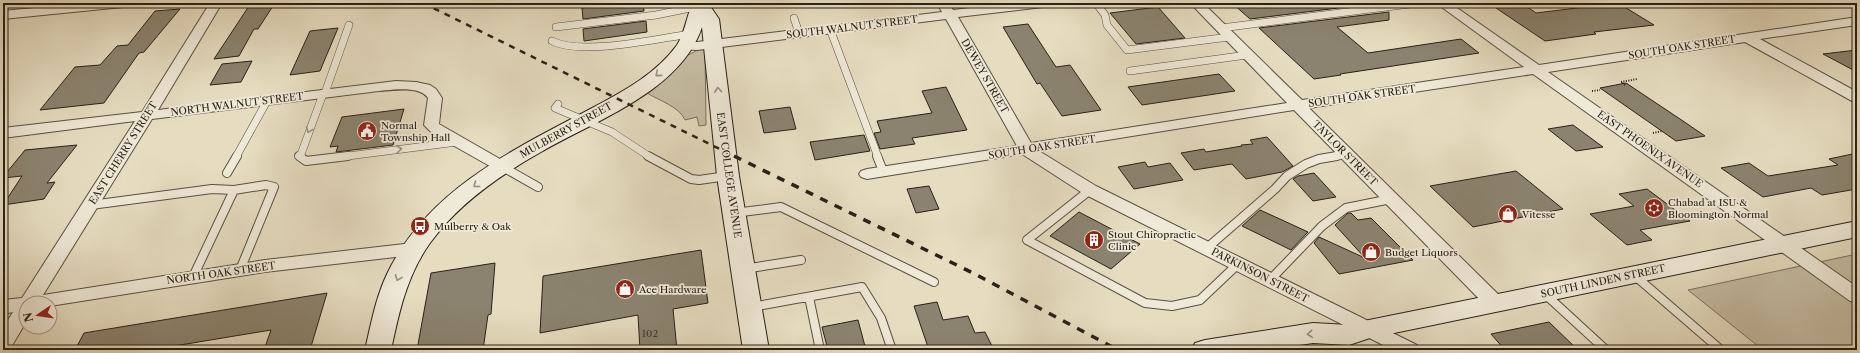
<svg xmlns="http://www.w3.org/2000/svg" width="1860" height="353" font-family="'Libre Caslon Text',serif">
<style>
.green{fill:#c6bda4;stroke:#786f5e}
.building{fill:#8b836f;stroke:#292117}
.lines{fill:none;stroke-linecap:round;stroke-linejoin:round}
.lane-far1-casing{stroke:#585042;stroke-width:8}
.lane-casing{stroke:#585042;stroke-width:10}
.street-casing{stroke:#585042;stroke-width:2}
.secondary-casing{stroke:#292117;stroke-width:2}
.path{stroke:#292117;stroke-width:2;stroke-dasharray:1 1.5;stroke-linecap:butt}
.lane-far1{stroke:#efe9d7;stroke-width:7}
.lane{stroke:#efe9d7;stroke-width:8}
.street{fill:#efe9d7;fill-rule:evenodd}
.secondary{fill:#efe9d7;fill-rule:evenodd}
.rail-far1{stroke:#292117;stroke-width:2.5;stroke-dasharray:6 6;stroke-linecap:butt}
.rail{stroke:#292117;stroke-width:3.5;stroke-dasharray:8 8;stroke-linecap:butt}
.oneway{stroke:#968f81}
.labels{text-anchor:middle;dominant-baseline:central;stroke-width:3.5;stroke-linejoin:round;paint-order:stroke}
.street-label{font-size:10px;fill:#292117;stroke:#efe9d7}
.poi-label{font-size:10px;fill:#292117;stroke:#efe9d7;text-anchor:start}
.near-number-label{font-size:10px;fill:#423a2d}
</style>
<rect width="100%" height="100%" fill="#e6ddc1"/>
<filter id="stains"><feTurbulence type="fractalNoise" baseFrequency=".005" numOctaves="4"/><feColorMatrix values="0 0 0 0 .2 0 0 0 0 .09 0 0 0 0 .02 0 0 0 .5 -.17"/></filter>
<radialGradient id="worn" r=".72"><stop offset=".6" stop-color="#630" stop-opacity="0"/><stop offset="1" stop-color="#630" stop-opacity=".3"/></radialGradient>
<path class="green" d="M700,49L705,50L706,125L699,126L697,117L685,120C680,107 658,100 647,93L666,78L688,55Z
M1857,254V350H1763L1688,290Z"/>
<path class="building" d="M251,3H275L258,29H254L239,56L214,59Z
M623,3H643L644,11L583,19L582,8Z
M1232,3H1378L1250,19Z
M1618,3L1654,25L1594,32L1596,34L1545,41L1496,8L1523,4L1536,13Z
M1158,7L1185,38L1136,44L1110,13Z
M180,9L144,52L139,53L104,103L40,110L75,67L100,65L117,46L128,45L155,11Z
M1389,12V20L1337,27L1368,53L1461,39L1479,53L1340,74L1341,75L1314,79L1259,28Z
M646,21L647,32L584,41L583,29Z
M1028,24L1056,67L1070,65L1101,110L1062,116L1040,83L1037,84L1003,27Z
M338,28L320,71L290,75L310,31Z
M1857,50V72L1823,54Z
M252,61L241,82L210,85L222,64Z
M1219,74L1235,91L1142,105L1128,87Z
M1626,83L1683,121L1705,136L1676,141L1600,88Z
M946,87L967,130L912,138L915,144L880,149L874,133L881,132L877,121L932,113L922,91Z
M790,107L796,129L764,133L759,111Z
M404,109L393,145L336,152L338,146L330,147L342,117Z
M1573,125L1603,147L1576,151L1548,129Z
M864,135L870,151L815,160L810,142Z
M1267,137L1293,166L1282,172L1246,179L1232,164L1194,170L1181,153L1204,149L1206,152L1242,146L1241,145L1253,144L1250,140Z
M77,145L47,183L55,182L44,199L3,205L22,176L3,178V177L25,150Z
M1857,153V189L1822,195L1811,188L1763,197L1721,168L1749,163L1768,176L1838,165L1829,159Z
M1145,162L1148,167L1170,163L1183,180L1134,189L1118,167Z
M1516,171L1563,209L1473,227L1430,186Z
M1314,173L1336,197L1313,201L1293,179L1298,176Z
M929,186L939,209L916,213L907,189Z
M1647,189L1690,221L1640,230L1652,240L1627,245L1590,214L1634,206L1619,194Z
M1260,210L1282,220L1308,232L1291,250L1242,226Z
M1079,212L1140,244L1111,269L1050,236Z
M1348,213H1351L1358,220L1371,218L1413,260L1339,274L1314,243L1319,237L1365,258L1335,225Z
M701,250L708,303L673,309L677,350H640L638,315L540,333L543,276Z
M495,263L491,314L488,315L483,350H417L431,273Z
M327,293L310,350H264L271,330L150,350H75L84,333Z
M937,302L943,320L968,316L975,333L985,332L994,350H929L914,306Z
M858,320L866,350H828L822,327Z
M1549,322L1578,350H1505L1491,334Z"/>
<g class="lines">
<defs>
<path id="lane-far1" d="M1096,3L1105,15L1107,25L1127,50L1229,37
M794,18L799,33
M556,27L656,15L700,6
M1221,28L1418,3
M830,29L878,157
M552,41C582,56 655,39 690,34
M1130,71L1247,55
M325,93L349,25
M558,104L555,108L612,132L650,157
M236,157L267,101
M300,157L323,94
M340,157L457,142
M1331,157L1346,154"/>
<path id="lane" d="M299,156L306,161L348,156
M648,156L691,179L699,180L727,176
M877,156L883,171
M501,166L538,187
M227,173L237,156
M1090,190L1027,240L1145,303L1172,306L1200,300L1238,264
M91,205L212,189L234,190
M734,213L781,207L934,282
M1207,248L1275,189L1287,176L1306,164L1319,159L1337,156
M744,269L801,260
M1634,275L1721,350
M193,277L234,190L266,185L274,187L240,270
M1270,280L1322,226L1346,208L1391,199
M1545,294L1606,350
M809,297L820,350
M752,307L862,287L881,318L892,350"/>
<path id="street" d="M85,3H129L127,6L123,7L3,19V11Z
M210,3H222L158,110L396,81L416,82L430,85L436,89L442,98L439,124L507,163L509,166L507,169L501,171L495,169L433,134L424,125L428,98C419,84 385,91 371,92L152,119L43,295L265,260L413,243L419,245L422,249L419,253L413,255L265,272L50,306V303H26V322L10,349L3,350V328L13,312L3,314V300L22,298L135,121L3,138V128L142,112Z
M937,3H949L953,10L1013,3H1049L1047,6L1043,7L958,17L1031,143L1287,103L1190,3H1203L1302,100L1524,67L1436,3H1450L1539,65L1857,17V25L1760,39L1857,92V102L1852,101L1745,42L1548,72L1857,287V302L1850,301L1533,74L1309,108L1502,298L1504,303L1502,308L1495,310L1488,308L1294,110L1039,151L1096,186L1417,345L1420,350H1393L1084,194L1022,154L867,179L861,177L859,174L861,171L867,169L1017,146L946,19L697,50L680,49L678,46L680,43L697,42L942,12Z"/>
<path id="secondary" d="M690,3H708L719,19L739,176L769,350H743L717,176L702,27C681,91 596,120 541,152C500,175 458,204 430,243C407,275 399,312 391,350H365C371,324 376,296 388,272C426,194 506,153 579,115C614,96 653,78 677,45C685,33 686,18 692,5Z
M1857,221V237L1370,338L1349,345L1313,343L1267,350H1192L1195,343L1205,340L1313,323L1349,325L1369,320Z"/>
</defs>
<use href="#lane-far1" class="lane-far1-casing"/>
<use href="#lane" class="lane-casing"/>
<use href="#street" class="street-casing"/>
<use href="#secondary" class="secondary-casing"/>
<path class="path" d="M1625,85L1621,82L1637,79
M1592,91L1600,90
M1653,133L1662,131"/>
<use href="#lane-far1" class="lane-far1"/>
<use href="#lane" class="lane"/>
<use href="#street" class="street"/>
<use href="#secondary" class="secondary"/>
<path class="rail-far1" d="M423,3L736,157"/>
<path class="rail" d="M734,156L973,273L1118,350"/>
</g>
<defs><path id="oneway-chevron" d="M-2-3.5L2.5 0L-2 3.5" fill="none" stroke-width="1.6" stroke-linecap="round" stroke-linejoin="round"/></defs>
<g class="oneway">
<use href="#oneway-chevron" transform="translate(658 74) rotate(139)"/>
<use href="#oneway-chevron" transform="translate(718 90) rotate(-95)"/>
<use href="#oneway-chevron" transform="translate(309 130) rotate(111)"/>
<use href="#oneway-chevron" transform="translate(399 149) rotate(-7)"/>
<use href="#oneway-chevron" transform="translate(476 185) rotate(142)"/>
<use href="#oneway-chevron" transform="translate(398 278) rotate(112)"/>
<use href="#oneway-chevron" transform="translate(1310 334) rotate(175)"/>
</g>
<defs>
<symbol id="civic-disc" viewBox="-11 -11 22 22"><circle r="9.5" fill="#8f2418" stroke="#efe9d7"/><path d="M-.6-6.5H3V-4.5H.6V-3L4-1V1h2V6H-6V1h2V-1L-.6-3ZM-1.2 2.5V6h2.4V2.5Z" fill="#fff"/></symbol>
<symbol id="synagogue-disc" viewBox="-11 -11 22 22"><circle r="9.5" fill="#8f2418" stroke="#efe9d7"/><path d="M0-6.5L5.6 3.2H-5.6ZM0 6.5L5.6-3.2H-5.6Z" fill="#fff"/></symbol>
<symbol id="shop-disc" viewBox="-11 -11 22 22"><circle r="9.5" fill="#8f2418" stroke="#efe9d7"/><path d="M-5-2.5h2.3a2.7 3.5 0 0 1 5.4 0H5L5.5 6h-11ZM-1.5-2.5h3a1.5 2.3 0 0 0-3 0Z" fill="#fff"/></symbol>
<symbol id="bus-disc" viewBox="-11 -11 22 22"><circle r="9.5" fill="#8f2418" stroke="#efe9d7"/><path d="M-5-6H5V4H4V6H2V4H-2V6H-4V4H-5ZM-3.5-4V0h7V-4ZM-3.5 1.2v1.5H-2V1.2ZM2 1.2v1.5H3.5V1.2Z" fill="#fff"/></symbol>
<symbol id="building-disc" viewBox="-11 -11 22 22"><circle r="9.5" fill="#8f2418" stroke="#efe9d7"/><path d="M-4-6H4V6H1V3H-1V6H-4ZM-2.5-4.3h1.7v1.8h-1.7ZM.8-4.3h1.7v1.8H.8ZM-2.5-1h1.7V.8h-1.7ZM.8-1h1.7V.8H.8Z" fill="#fff"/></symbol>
</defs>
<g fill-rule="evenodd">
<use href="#civic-disc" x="356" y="120" width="22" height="22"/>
<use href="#synagogue-disc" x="1643" y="197" width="22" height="22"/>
<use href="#shop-disc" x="1497" y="203" width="22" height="22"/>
<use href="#bus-disc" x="409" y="215" width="22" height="22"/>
<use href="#building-disc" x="1083" y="229" width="22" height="22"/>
<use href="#shop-disc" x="1360" y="241" width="22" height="22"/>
<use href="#shop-disc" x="614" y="278" width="22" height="22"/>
</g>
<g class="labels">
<g class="street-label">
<text transform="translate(852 27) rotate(-7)">SOUTH WALNUT STREET</text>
<text transform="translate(1682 47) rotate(-9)">SOUTH OAK STREET</text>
<text transform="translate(985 76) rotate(60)">DEWEY STREET</text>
<text transform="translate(1362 96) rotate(-8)">SOUTH OAK STREET</text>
<text transform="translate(237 104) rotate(-7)">NORTH WALNUT STREET</text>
<text transform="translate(566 130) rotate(-29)">MULBERRY STREET</text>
<text transform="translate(1042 147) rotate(-9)">SOUTH OAK STREET</text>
<text transform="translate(1650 149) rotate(35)">EAST PHOENIX AVENUE</text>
<text transform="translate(123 153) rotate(-58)">EAST CHERRY STREET</text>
<text transform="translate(1345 153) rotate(45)">TAYLOR STREET</text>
<text transform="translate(729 175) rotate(82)">EAST COLLEGE AVENUE</text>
<text transform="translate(221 273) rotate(-8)">NORTH OAK STREET</text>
<text transform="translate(1260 275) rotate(27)">PARKINSON STREET</text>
<text transform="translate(1603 281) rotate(-12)">SOUTH LINDEN STREET</text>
</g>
<g class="poi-label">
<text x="381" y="125">Normal<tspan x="381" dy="12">Township Hall</tspan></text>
<text x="1668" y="202">Chabad at ISU &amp;<tspan x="1668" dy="12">Bloomington Normal</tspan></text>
<text x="1522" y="214">Vitesse</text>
<text x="434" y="226">Mulberry &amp; Oak</text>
<text x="1108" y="234">Stout Chiropractic<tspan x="1108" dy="12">Clinic</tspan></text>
<text x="1385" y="252">Budget Liquors</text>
<text x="639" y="289">Ace Hardware</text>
</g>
<g class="near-number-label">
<text x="650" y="333">102</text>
</g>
</g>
<rect width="1860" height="353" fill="none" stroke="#e6ddc1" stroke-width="16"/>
<rect x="4" y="4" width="1852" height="345" fill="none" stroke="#292117" stroke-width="2"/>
<rect x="8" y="8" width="1844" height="337" fill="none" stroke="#292117"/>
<g transform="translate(38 315) rotate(257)"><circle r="19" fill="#efe9d7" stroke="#a0998a"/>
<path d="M0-3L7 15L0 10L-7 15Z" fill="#8f2418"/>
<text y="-6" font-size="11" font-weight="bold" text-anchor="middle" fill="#292117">N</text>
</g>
<rect width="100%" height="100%" filter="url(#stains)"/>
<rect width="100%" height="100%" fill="url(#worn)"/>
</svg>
